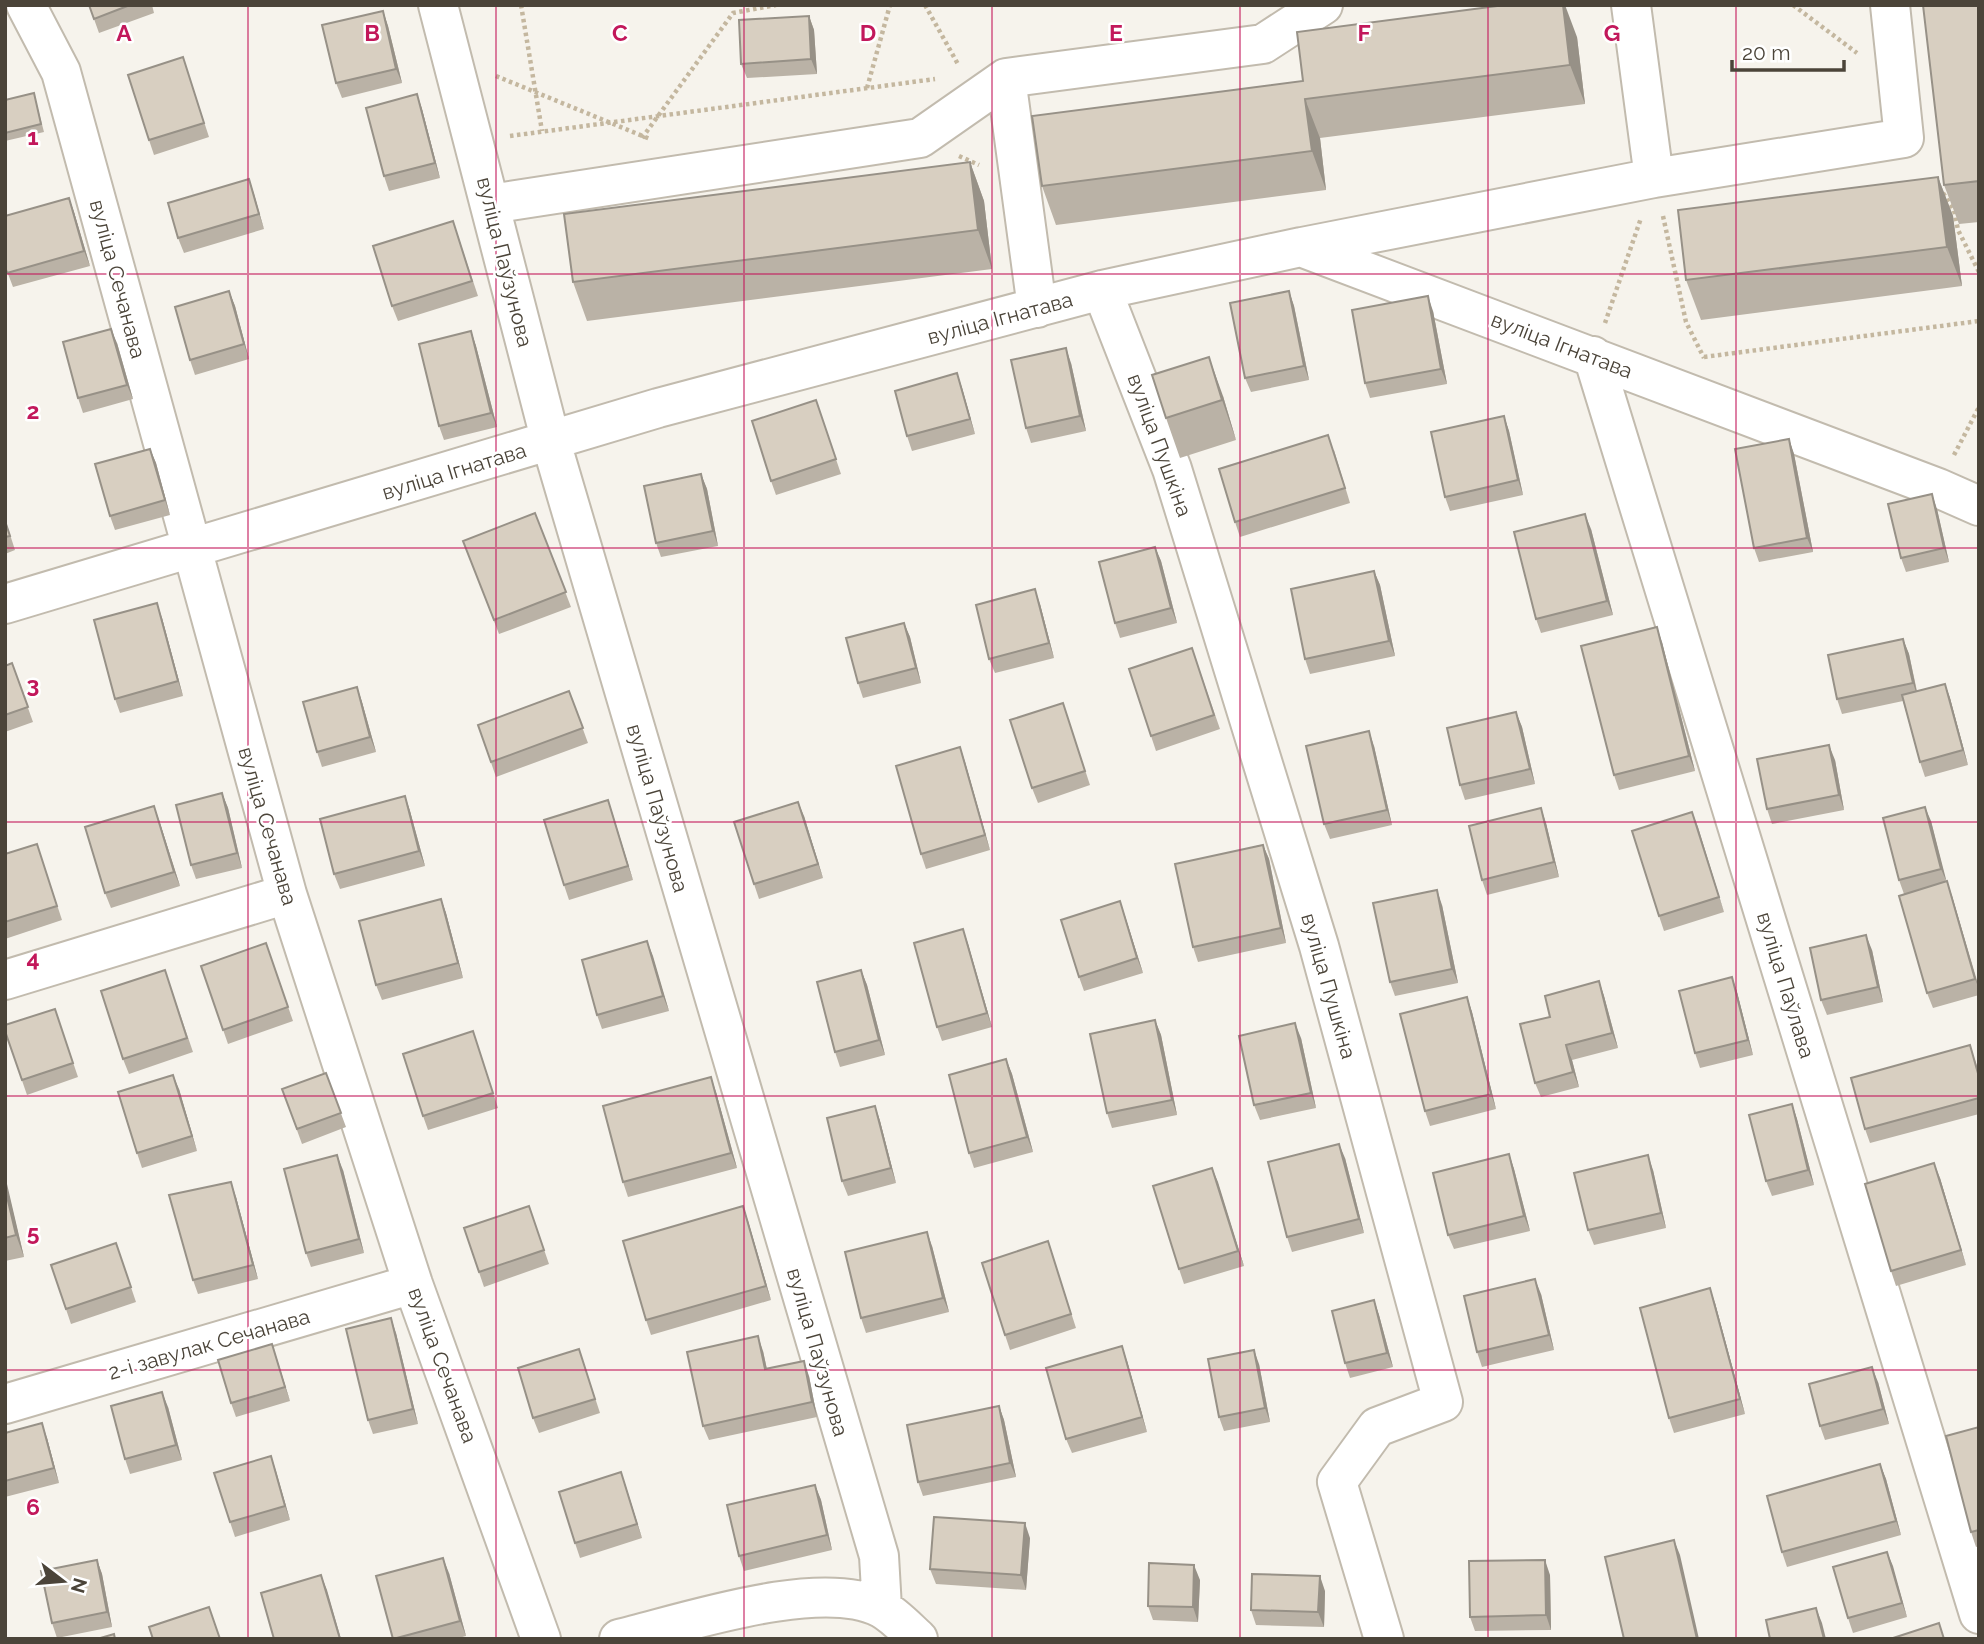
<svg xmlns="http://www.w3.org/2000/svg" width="1984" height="1644" font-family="Raleway,sans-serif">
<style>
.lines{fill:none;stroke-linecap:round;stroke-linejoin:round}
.minor-casing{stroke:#c2bbae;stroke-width:42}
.path{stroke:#c4b79f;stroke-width:4.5;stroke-dasharray:3.5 3.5;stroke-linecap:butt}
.minor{stroke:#fff;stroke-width:38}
.wall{fill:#bab2a6}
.shaded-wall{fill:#979187}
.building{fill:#d8cfc1;stroke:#979187;stroke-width:2}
.grid{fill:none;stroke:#c2185b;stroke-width:2;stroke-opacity:0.55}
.labels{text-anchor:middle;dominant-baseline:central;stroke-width:5;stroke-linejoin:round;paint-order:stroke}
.street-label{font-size:21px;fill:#4b4439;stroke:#fff}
.grid-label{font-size:23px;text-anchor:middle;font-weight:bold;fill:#c2185b;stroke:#fff;stroke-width:5;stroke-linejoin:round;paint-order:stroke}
</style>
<rect width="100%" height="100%" fill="#f6f3ec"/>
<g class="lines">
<defs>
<path id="minor" d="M26,5L61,72L287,894L413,1284L541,1639
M438,5L551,442L879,1556L882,1608
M1006,78L1037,308
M1654,178L1904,138L1890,5
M490,204L920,138L1006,78L1263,44L1323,5
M1302,247L1654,178L1631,5
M1102,290L1172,469L1319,946L1443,1402L1377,1427L1337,1482L1384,1639
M1593,356L1979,1614
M5,604L658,408L1102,290L1301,247L1938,488L1979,506
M5,980L287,894
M5,1404L413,1284
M619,1639C685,1623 820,1577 881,1608C894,1615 907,1629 918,1639"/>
</defs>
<use href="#minor" class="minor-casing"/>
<path class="path" d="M521,5L542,131
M925,5L959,66
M1793,5L1857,53
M496,76L650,139
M867,88L890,5
M510,136L935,79
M642,138L733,13L776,5
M959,156L979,165
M1943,193L1954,210L1958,230L1979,272
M1663,216L1686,322L1704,358
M1605,323L1641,218
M1704,357L1979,321
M1954,455L1979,407"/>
<use href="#minor" class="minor"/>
</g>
<path class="wall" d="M89,5H152L154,13L99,33Z
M1979,5V222L1959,224L1944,185Z
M383,11L388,26L402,83L342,98L336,83Z
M809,16L814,30L817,74L747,78L741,64Z
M1577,37L1585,104L1320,138L1326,190L1056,225L1042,186L1303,81Z
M183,57L209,137L154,155L149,140Z
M417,94L422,109L440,178L389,191L384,176Z
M5,100L36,101L44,132L5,141Z
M970,162L984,201L992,269L587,321L573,282Z
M1938,177L1953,216L1962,286L1701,320L1686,280Z
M249,179L264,229L184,253L178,238Z
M69,198L74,212L90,266L13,287L5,266Z
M453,221L478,296L398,321L392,306Z
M229,291L235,306L249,359L195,375L190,360Z
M1289,291L1294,306L1309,380L1251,392L1245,378Z
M1433,311L1447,384L1370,398L1365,383Z
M471,331L476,346L497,427L444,440L439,426Z
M117,343L133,399L83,413L78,398Z
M1071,363L1086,431L1031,443L1026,428Z
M957,373L962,388L975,434L912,451L907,436Z
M1223,396L1236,440L1180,458L1166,418Z
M816,400L841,474L776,495L771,481Z
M1504,416L1509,431L1523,495L1450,511L1445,497Z
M1789,439L1794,454L1813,552L1759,562L1754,548Z
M150,449L156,463L170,515L115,530L110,516Z
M1334,450L1350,503L1240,537L1235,522Z
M701,474L707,489L718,546L661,557L656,543Z
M1937,509L1949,562L1906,572L1901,558Z
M535,513L571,607L499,634L463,541Z
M5,519L15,550L5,554Z
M1591,529L1613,615L1541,633L1536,619Z
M1155,547L1161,561L1177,623L1120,638L1115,623Z
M1374,571L1380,585L1395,656L1310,674L1305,659Z
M1040,604L1054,658L995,673L989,659Z
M162,618L183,696L120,713L115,699Z
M904,623L910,637L921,683L863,698L858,683Z
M1903,639L1909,654L1917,691L1945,684L1950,698L1968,765L1925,777L1920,762L1903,701L1842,714L1837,699Z
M1662,642L1695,771L1619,790L1614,775Z
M1192,648L1220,729L1156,751L1151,736Z
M12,663L33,722L5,732V666Z
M357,687L362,702L376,752L322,767L317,752Z
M569,691L588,743L496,777L478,725Z
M1063,703L1090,785L1038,803L1032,788Z
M1516,712L1522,727L1535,784L1465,800L1460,785Z
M1374,746L1392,825L1330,839L1324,824Z
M960,747L965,762L990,850L926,869L921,854Z
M1835,760L1844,810L1772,824L1767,809Z
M222,793L228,808L242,868L196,879L191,865Z
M405,796L410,811L425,866L340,889L334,874Z
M608,800L633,880L569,900L564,885Z
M1692,812L1724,912L1664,931L1659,916Z
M804,816L823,878L759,899L754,884Z
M159,820L180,886L111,908L105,893Z
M1931,821L1946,882L1952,896L1979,987V995L1933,1008L1927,993L1904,894L1899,880Z
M1546,823L1559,877L1487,895L1482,880Z
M37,844L62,920L5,939V854Z
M1263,845L1269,859L1286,943L1198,962L1193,947Z
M441,899L446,913L463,978L382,1000L376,985Z
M1442,905L1458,983L1395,996L1390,982Z
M1125,916L1143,973L1084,991L1079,977Z
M963,929L968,944L992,1027L942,1041L937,1027Z
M647,941L669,1011L602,1029L597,1015Z
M266,943L293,1021L228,1044L201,966Z
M1872,950L1883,1002L1827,1015L1821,1000Z
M165,970L193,1052L129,1074L123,1059Z
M861,970L867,985L885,1055L840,1067L835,1052Z
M1732,977L1737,992L1753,1055L1700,1068L1695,1053Z
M1599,981L1604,996L1618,1048L1572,1060L1579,1087L1541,1097L1535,1083L1550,1017Z
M1467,997L1472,1012L1496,1109L1430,1126L1425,1111Z
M55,1009L78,1077L27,1095L5,1031Z
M1155,1020L1161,1035L1177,1115L1112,1128L1107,1113Z
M473,1031L498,1108L428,1130L423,1116Z
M1301,1038L1316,1108L1260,1120L1254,1105Z
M1006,1059L1012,1074L1033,1152L974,1168L969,1153Z
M1975,1060L1979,1072V1114L1870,1143L1865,1129Z
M326,1073L346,1127L302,1144L282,1089Z
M179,1089L197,1151L142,1168L137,1153Z
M716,1092L737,1168L628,1197L623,1182Z
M1792,1104L1797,1119L1814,1185L1772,1196L1766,1181Z
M875,1106L880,1121L896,1183L848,1196L842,1181Z
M1509,1154L1514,1169L1530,1231L1454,1249L1448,1235Z
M1345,1158L1364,1233L1292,1252L1287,1237Z
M1212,1168L1244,1266L1184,1284L1179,1269Z
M343,1170L364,1253L311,1267L306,1253Z
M1653,1170L1666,1228L1594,1245L1588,1230Z
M1940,1178L1966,1265L1896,1286L1891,1271Z
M5,1179L24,1257L5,1261Z
M236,1197L258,1279L198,1294L193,1280Z
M529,1206L549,1264L484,1287L464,1228Z
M748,1221L771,1300L651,1335L646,1320Z
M1048,1241L1076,1328L1010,1350L1005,1335Z
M116,1243L136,1302L71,1324L51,1265Z
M932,1246L949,1312L866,1333L861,1318Z
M1541,1294L1554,1350L1482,1367L1477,1352Z
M1374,1300L1379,1315L1393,1367L1350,1378L1345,1363Z
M1715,1303L1745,1414L1674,1433L1669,1418Z
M396,1333L418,1424L373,1434L368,1420Z
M272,1344L290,1401L236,1417L231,1403Z
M763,1351L767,1369L809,1376L817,1417L709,1440L703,1426Z
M1127,1361L1147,1432L1072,1453L1066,1439Z
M584,1364L600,1413L539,1433L533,1418Z
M1259,1364L1270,1422L1224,1431L1219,1417Z
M1878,1382L1889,1424L1825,1440L1820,1426Z
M999,1406L1004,1420L1016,1477L923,1496L918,1482Z
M168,1407L182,1460L130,1474L125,1459Z
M1979,1427V1546L1976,1547L1971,1532Z
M5,1433L47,1438L59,1483L5,1497Z
M271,1456L290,1520L235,1537L230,1522Z
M1880,1464L1886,1479L1901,1535L1787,1567L1782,1552Z
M815,1485L821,1500L832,1550L744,1571L739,1556Z
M626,1487L642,1538L580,1558L575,1543Z
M1030,1538L1026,1590L936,1584L930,1569Z
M1887,1552L1907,1617L1853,1633L1848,1618Z
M97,1560L102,1574L112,1627L57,1638L52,1623Z
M449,1573L466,1636L455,1639H393Z
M1550,1575L1551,1630L1475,1631L1470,1617Z
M1200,1580L1198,1622L1153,1620L1148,1606Z
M1325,1591L1324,1627L1256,1625L1251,1610Z"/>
<path class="shaded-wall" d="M1563,5H1565L1577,37L1585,104L1570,65Z
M383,11L388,26L402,83L396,69Z
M809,16L814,30L817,74L811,59Z
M417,94L422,109L440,178L435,163Z
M1305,99L1320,138L1326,190L1312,151Z
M970,162L984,201L992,269L978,230Z
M1938,177L1953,216L1962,286L1947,247Z
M249,179L254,194L264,229L259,214Z
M69,198L74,212L90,266L84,251Z
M229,291L235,306L249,359L244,344Z
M1289,291L1294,306L1309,380L1304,366Z
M1428,296L1433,311L1447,384L1441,369Z
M111,329L117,343L133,399L127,385Z
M471,331L476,346L497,427L491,413Z
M1066,348L1071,363L1086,431L1080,416Z
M1209,357L1223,396L1236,440L1222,400Z
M957,373L962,388L975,434L970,419Z
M1504,416L1509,431L1523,495L1518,480Z
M1789,439L1794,454L1813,552L1807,538Z
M150,449L156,463L170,515L165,500Z
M701,474L707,489L718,546L713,531Z
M1932,494L1937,509L1949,562L1944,548Z
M1585,514L1591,529L1613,615L1607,601Z
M1155,547L1161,561L1177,623L1171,608Z
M1374,571L1380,585L1395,656L1389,641Z
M1035,589L1040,604L1054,658L1049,643Z
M157,603L162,618L183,696L178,681Z
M904,623L910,637L921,683L916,668Z
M1657,627L1662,642L1695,771L1689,756Z
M1903,639L1909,654L1918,698L1913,683Z
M1945,684L1950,698L1968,765L1963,750Z
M357,687L362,702L376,752L370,737Z
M1516,712L1522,727L1535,784L1530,769Z
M1369,731L1374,746L1392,825L1387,810Z
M1829,745L1835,760L1844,810L1839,795Z
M960,747L965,762L990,850L985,835Z
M222,793L228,808L242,868L237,853Z
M405,796L410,811L425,866L419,851Z
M608,800L613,815L633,880L628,866Z
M798,802L804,816L823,878L818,864Z
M154,806L159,820L180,886L174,872Z
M1925,807L1931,821L1947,883L1941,869Z
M1541,808L1546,823L1559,877L1554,862Z
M1692,812L1698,827L1724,912L1719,897Z
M1263,845L1269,859L1286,943L1281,928Z
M1947,881L1952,896L1979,989L1975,979Z
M1437,890L1442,905L1458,983L1452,969Z
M441,899L446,913L463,978L458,963Z
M1120,901L1125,916L1143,973L1137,958Z
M963,929L968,944L992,1027L987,1013Z
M1866,935L1872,950L1883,1002L1878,987Z
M647,941L653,956L669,1011L663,996Z
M861,970L867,985L885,1055L879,1040Z
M1732,977L1737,992L1753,1055L1748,1040Z
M1599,981L1604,996L1618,1048L1612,1033Z
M1467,997L1472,1012L1496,1109L1491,1094Z
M1155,1020L1161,1035L1177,1115L1172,1100Z
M1295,1023L1301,1038L1316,1108L1311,1093Z
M1566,1045L1572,1060L1579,1087L1573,1072Z
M1006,1059L1012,1074L1033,1152L1027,1137Z
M173,1075L179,1089L197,1151L192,1136Z
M711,1077L716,1092L737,1168L731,1153Z
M1792,1104L1797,1119L1814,1185L1808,1170Z
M875,1106L880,1121L896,1183L891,1168Z
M1339,1144L1345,1158L1364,1233L1359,1219Z
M1509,1154L1514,1169L1530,1231L1524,1216Z
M337,1155L343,1170L364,1253L359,1239Z
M1648,1155L1653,1170L1666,1228L1661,1213Z
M1934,1163L1940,1178L1966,1265L1961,1250Z
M1212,1168L1218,1182L1244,1266L1238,1251Z
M5,1179L7,1184L24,1257L16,1235L5,1188Z
M231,1182L236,1197L258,1279L253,1265Z
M743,1206L748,1221L771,1300L766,1286Z
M927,1232L932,1246L949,1312L943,1298Z
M1535,1279L1541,1294L1554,1350L1549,1335Z
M1710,1288L1715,1303L1745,1414L1740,1399Z
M1374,1300L1379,1315L1393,1367L1387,1353Z
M391,1318L396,1333L418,1424L413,1409Z
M758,1336L763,1351L770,1384L765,1369Z
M272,1344L277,1359L290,1401L285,1387Z
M1122,1346L1127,1361L1147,1432L1142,1417Z
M1254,1350L1259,1364L1270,1422L1265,1408Z
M804,1361L809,1376L817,1417L812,1402Z
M1872,1367L1878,1382L1889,1424L1883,1409Z
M162,1392L168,1407L182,1460L176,1445Z
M999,1406L1004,1420L1016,1477L1010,1463Z
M42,1423L47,1438L59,1483L54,1468Z
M271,1456L276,1471L290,1520L285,1506Z
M1880,1464L1886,1479L1901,1535L1896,1521Z
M621,1472L626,1487L642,1538L637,1524Z
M815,1485L821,1500L832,1550L827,1535Z
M1025,1523L1030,1538L1026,1590L1021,1575Z
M1674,1540L1680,1555L1699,1639H1697Z
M1887,1552L1893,1566L1907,1617L1902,1603Z
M443,1558L449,1573L466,1636L460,1621Z
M97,1560L102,1574L112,1627L107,1612Z
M1545,1560L1550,1575L1551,1630L1546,1615Z
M1194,1565L1200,1580L1198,1622L1193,1607Z
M321,1575L327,1590L341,1639H340Z
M1320,1576L1325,1591L1324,1627L1318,1612Z
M1816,1608L1822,1623L1826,1639H1824Z"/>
<path class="building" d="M89,5H130L94,19Z
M1505,5H1563L1570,65L1305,99L1312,151L1042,186L1032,116L1303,81L1297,32Z
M1923,5H1979V181L1944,185Z
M383,11L396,69L336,83L322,25Z
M809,16L811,59L741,64L739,20Z
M183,57L204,123L149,140L128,75Z
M34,93L41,124L5,133V100Z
M417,94L435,163L384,176L366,108Z
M970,162L978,230L573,282L564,214Z
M1938,177L1947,247L1686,280L1678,210Z
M249,179L259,214L178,238L168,203Z
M69,198L84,251L7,273L5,266V216Z
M453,221L472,281L392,306L373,246Z
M229,291L244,344L190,360L175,307Z
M1289,291L1304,366L1245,378L1230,303Z
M1428,296L1441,369L1365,383L1352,310Z
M111,329L127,385L78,398L63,342Z
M471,331L491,413L439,426L419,344Z
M1066,348L1080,416L1026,428L1011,360Z
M1209,357L1222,400L1166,418L1152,375Z
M957,373L970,419L907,436L895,391Z
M816,400L836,459L771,481L752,421Z
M1504,416L1518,480L1445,497L1431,432Z
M1328,435L1345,488L1235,522L1219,469Z
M1789,439L1807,538L1754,548L1735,449Z
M150,449L165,500L110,516L95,464Z
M701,474L713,531L656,543L644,486Z
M1932,494L1944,548L1901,558L1888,504Z
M535,513L566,592L494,620L463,541Z
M1585,514L1607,601L1536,619L1514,532Z
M5,521L10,536L5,537Z
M1155,547L1171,608L1115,623L1099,562Z
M1374,571L1389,641L1305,659L1291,589Z
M1035,589L1049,643L989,659L976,605Z
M157,603L178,681L115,699L94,620Z
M904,623L916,668L858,683L846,638Z
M1657,627L1689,756L1614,775L1581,646Z
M1903,639L1913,683L1837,699L1828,655Z
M1192,648L1214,715L1151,736L1129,669Z
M12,663L28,707L5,715V666Z
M1945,684L1963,750L1920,762L1902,695Z
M357,687L370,737L317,752L303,702Z
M569,691L583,728L491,762L478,725Z
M1063,703L1085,771L1032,788L1010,720Z
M1516,712L1530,769L1460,785L1447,728Z
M1369,731L1387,810L1324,824L1306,746Z
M1829,745L1839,795L1767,809L1757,759Z
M960,747L985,835L921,854L896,766Z
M222,793L237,853L191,865L176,805Z
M405,796L419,851L334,874L320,819Z
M608,800L628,866L564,885L544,820Z
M798,802L818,864L754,884L734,822Z
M154,806L174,872L105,893L85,827Z
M1925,807L1941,869L1899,880L1883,818Z
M1541,808L1554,862L1482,880L1469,826Z
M1692,812L1719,897L1659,916L1632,831Z
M37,844L57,906L5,922V854Z
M1263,845L1281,928L1193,947L1175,864Z
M1947,881L1975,979L1927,993L1899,896Z
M1437,890L1452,969L1390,982L1373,903Z
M441,899L458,963L376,985L359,921Z
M1120,901L1137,958L1079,977L1061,920Z
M963,929L987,1013L937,1027L914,943Z
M1866,935L1878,987L1821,1000L1810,948Z
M647,941L663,996L597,1015L582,960Z
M266,943L288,1007L223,1030L201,966Z
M165,970L187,1038L123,1059L101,991Z
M861,970L879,1040L835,1052L817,982Z
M1732,977L1748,1040L1695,1053L1679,991Z
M1599,981L1612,1033L1566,1045L1573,1072L1535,1083L1520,1024L1550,1017L1545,996Z
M1467,997L1491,1094L1425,1111L1400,1014Z
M55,1009L73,1063L22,1080L5,1031V1025Z
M1155,1020L1172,1100L1107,1113L1090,1034Z
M1295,1023L1311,1093L1254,1105L1239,1036Z
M473,1031L493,1093L423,1116L403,1054Z
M1970,1045L1979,1077V1098L1865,1129L1851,1078Z
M1006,1059L1027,1137L969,1153L949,1075Z
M326,1073L341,1113L297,1129L282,1089Z
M173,1075L192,1136L137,1153L118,1092Z
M711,1077L731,1153L623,1182L603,1106Z
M1792,1104L1808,1170L1766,1181L1749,1115Z
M875,1106L891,1168L842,1181L827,1118Z
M1339,1144L1359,1219L1287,1237L1268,1162Z
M1509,1154L1524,1216L1448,1235L1433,1173Z
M337,1155L359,1239L306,1253L284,1169Z
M1648,1155L1661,1213L1588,1230L1574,1173Z
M1934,1163L1961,1250L1891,1271L1865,1184Z
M1212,1168L1238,1251L1179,1269L1153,1186Z
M231,1182L253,1265L193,1280L169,1195Z
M5,1188L16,1235L5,1238Z
M529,1206L544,1250L479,1272L464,1228Z
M743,1206L766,1286L646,1320L623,1241Z
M927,1232L943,1298L861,1318L845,1252Z
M1048,1241L1071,1314L1005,1335L982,1263Z
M116,1243L131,1287L66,1309L51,1265Z
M1535,1279L1549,1335L1477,1352L1464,1296Z
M1710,1288L1740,1399L1669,1418L1640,1308Z
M1374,1300L1387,1353L1345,1363L1332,1311Z
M391,1318L413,1409L368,1420L346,1329Z
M758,1336L765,1369L804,1361L812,1402L703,1426L687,1352Z
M272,1344L285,1387L231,1403L218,1360Z
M1122,1346L1142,1417L1066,1439L1046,1368Z
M579,1349L595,1399L533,1418L518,1368Z
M1254,1350L1265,1408L1219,1417L1208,1359Z
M1872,1367L1883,1409L1820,1426L1809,1384Z
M162,1392L176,1445L125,1459L111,1406Z
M999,1406L1010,1463L918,1482L907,1425Z
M42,1423L54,1468L5,1481V1433Z
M1979,1427V1530L1971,1532L1946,1436Z
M271,1456L285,1506L230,1522L214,1473Z
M1880,1464L1896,1521L1782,1552L1767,1496Z
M621,1472L637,1524L575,1543L559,1492Z
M815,1485L827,1535L739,1556L727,1505Z
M934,1517L1025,1523L1021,1575L930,1569Z
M1674,1540L1697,1639H1624L1605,1557Z
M1887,1552L1902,1603L1848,1618L1833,1567Z
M443,1558L460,1621L393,1639L376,1576Z
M97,1560L107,1612L52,1623L41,1571Z
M1545,1560L1546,1615L1470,1617L1469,1561Z
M1149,1563L1194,1565L1193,1607L1148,1606Z
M1252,1574L1320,1576L1318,1612L1251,1610Z
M321,1575L340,1639H274L261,1593Z
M209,1607L220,1639H153L149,1627Z
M1816,1608L1824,1639H1770L1766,1620Z
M1939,1623L1944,1639H1890Z
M114,1634L115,1639H97Z"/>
<path class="grid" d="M248,5V1639M496,5V1639M744,5V1639M992,5V1639M1240,5V1639M1488,5V1639M1736,5V1639M5,274H1979M5,548H1979M5,822H1979M5,1096H1979M5,1370H1979"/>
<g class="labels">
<g class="street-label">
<text transform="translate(505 262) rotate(76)">вуліца Паўзунова</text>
<text transform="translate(118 279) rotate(75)">вуліца Сечанава</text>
<text transform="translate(1000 318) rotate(-15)">вуліца Ігнатава</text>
<text transform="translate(1562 345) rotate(21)">вуліца Ігнатава</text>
<text transform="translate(1160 445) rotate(70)">вуліца Пушкіна</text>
<text transform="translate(454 471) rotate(-17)">вуліца Ігнатава</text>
<text transform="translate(658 808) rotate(74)">вуліца Паўзунова</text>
<text transform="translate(268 826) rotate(74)">вуліца Сечанава</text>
<text transform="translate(1786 985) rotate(73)">вуліца Паўлава</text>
<text transform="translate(1329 986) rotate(74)">вуліца Пушкіна</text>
<text transform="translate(209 1344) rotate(-16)">2-і завулак Сечанава</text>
<text transform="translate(818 1352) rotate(74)">вуліца Паўзунова</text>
<text transform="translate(443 1365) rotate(70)">вуліца Сечанава</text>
</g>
</g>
<g class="grid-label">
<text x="124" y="41">A</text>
<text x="372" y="41">B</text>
<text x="620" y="41">C</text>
<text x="868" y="41">D</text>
<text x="1116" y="41">E</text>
<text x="1364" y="41">F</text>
<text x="1612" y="41">G</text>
<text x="33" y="145">1</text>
<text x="33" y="419">2</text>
<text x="33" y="693">3</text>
<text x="33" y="967">4</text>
<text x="33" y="1241">5</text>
<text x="33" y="1515">6</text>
</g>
<rect width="1984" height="1644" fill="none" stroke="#4b4439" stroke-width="14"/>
<g transform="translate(63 1581) rotate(106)" stroke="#ffffff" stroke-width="5" paint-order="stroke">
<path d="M0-5L12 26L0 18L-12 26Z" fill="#4b4439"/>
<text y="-10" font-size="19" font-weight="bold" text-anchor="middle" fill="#4b4439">N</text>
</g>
<path d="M1732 60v10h112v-10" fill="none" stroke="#4b4439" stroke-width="3.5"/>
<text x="1742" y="60" font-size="21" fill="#4b4439" stroke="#ffffff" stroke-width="5" paint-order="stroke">20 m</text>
</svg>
